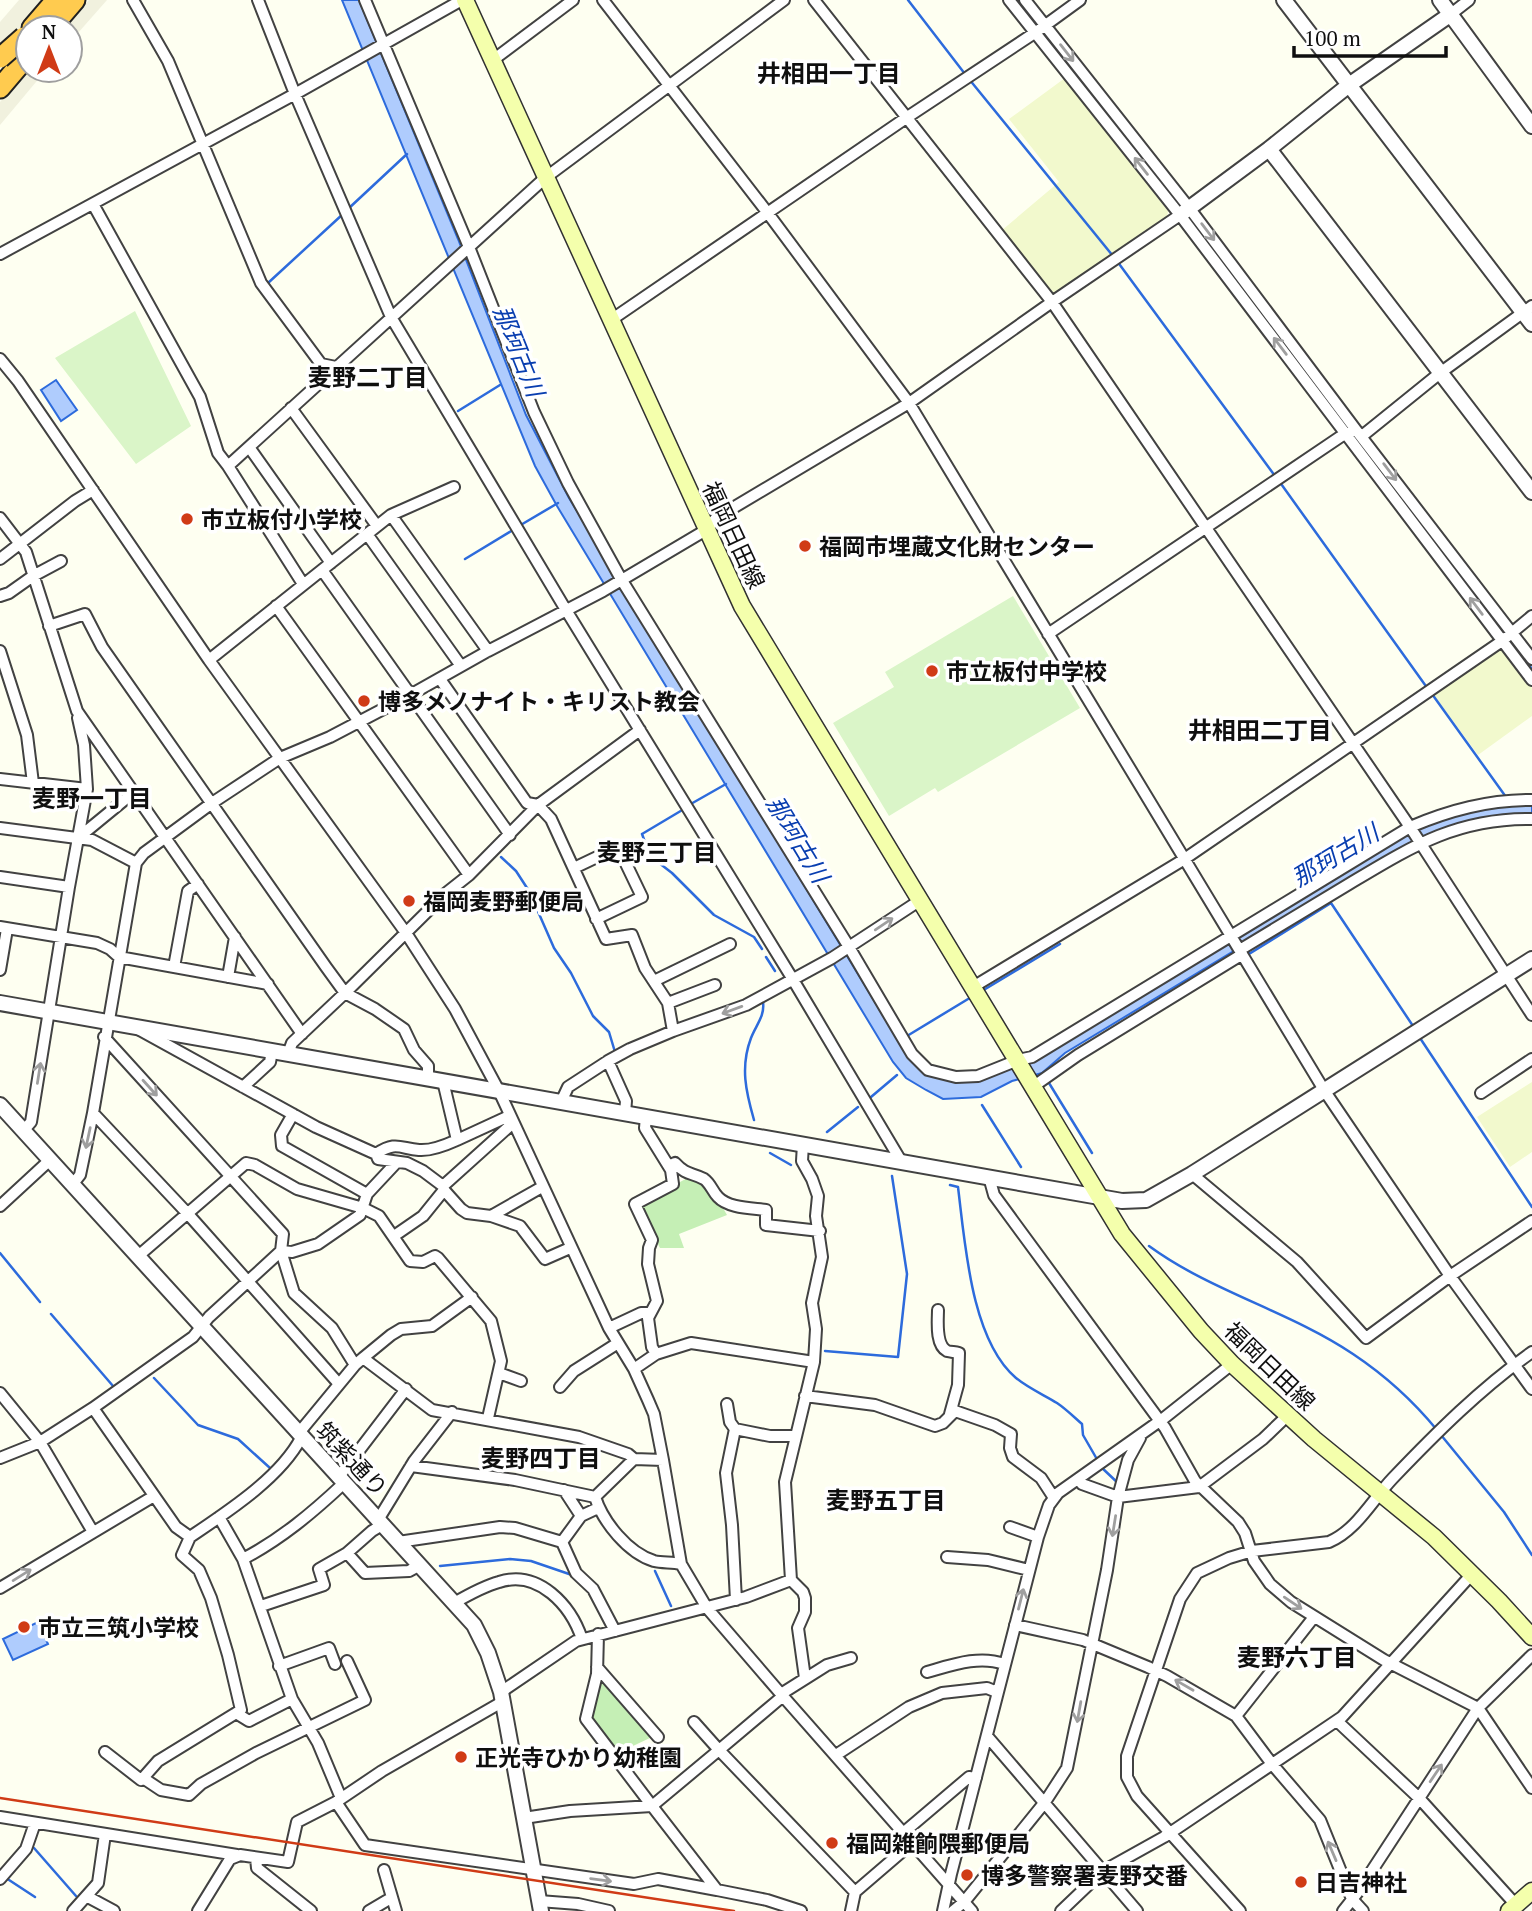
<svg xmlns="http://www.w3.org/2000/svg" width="1532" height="1911" font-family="'PT Serif','Noto Sans JP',serif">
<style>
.farmland{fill:#f2f9cd}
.green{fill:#c5efb5}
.pitch{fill:#daf5c8}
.plaza{fill:#f1f1de}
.water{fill:#afccfd;stroke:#2d6bdc;stroke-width:2}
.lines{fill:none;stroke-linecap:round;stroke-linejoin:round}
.stream{stroke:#2d6bdc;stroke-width:2.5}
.minor-casing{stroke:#424242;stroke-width:14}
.tertiary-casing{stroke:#424242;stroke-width:18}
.secondary-casing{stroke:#313131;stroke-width:19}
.motorway-casing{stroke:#202020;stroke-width:23}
.minor{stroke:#fff;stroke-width:10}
.tertiary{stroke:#fff;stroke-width:14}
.secondary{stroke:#f4ffac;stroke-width:16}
.motorway{stroke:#ffcb4f;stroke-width:19}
.rail{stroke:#d03b16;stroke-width:2.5}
.motorway-bridge-casing{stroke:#202020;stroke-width:23;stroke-linecap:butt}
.motorway-bridge{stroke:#ffcb4f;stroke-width:19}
.oneway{stroke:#9f9f9f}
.poi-dot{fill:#d03b16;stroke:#fff;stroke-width:2.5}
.labels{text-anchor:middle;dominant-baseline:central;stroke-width:7;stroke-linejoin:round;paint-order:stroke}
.poi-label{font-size:23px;font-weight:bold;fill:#0f0f0f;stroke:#fff;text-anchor:start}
.street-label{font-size:23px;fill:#0f0f0f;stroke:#fff}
.neighbourhood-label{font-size:24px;font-weight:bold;fill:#0f0f0f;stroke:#fff}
.water-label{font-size:24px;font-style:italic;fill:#093eb0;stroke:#fff}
</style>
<rect width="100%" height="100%" fill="#fefff1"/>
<path class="farmland" d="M1065,78L1168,211L1167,218L1053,295L1001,231L1059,182L1009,119Z
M1502,649L1532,688V716L1478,755L1434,695Z
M1532,1082V1152L1510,1167L1477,1117Z"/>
<path class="green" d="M689,1177L712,1189L727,1215L679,1234L684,1248H660L640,1209L641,1204Z
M600,1677L652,1737L618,1753L590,1717Z"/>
<path class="pitch" d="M135,311L191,426L136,464L55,358Z
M1013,596L1080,708L938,792L935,788L889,816L833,723L894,687L885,672Z"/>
<path class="plaza" d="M19,0H44L0,52V22Z
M89,0H107L70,42V28H64Z
M28,70H46L0,125V102Z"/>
<path class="water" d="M342,0H359L458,239L526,415L569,498L895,1035L946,1079L1006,1067L1419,826L1477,808L1532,803V816L1411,844L1065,1053L1042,1073L1012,1081L981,1097L943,1099L926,1090L906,1078L893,1062L557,506L535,466Z
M56,380L77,410L61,421L41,390Z
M38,1622L48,1644L13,1660L3,1639Z"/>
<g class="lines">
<path class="stream" d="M908,0L965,74
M969,79L1113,256
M1090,91L1143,161
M348,209L407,154
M1117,261L1275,476
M268,283L343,214
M458,411L500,385
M1375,464L1505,633
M1279,481L1428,689
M519,526L558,503
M465,559L513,530
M1509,639L1532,669
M1432,694L1506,797
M689,805L726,784
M642,834L650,856L672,873L714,915L754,937L762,949
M642,834L684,809
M501,857L516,871L529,891L554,948L571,973L593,1016L609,1032L615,1052
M1247,951L1249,954L1331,903L1415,1029
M766,957L775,971
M982,991L1060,944
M907,1036L973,996
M1420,1038L1532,1207
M1049,1083L1092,1153
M871,1097L897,1075
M982,1105L1021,1167
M754,1120C746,1092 740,1067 751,1038C756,1025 765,1016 763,1002
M827,1132L858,1107
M770,1153L791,1165
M950,1185L958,1187C965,1243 971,1340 1016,1378C1028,1388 1044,1395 1057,1403C1066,1409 1074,1417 1082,1424L1083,1435L1098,1461
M1149,1246C1212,1292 1289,1311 1353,1354C1383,1374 1414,1402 1437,1430
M0,1253L40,1302
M51,1314L113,1386
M825,1351L898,1357L907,1274L892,1176
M154,1378L198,1425L238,1439L270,1468
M1441,1435L1504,1512L1532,1555
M1101,1467L1119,1484
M440,1566L510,1559L531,1561L572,1575
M655,1571L671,1606
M34,1848L76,1896
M6,1878L35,1897"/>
<defs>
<path id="minor" d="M133,0L168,61L261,283L321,364L336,367
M258,0L295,94L391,317L566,610L792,978L901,1161
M365,0L469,247L534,412L568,483L621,579L849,947L912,1054L928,1070L956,1077L978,1076L1018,1060L1032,1057L1410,827C1450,810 1488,800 1532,800
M603,0L767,212L909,403L1324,1090L1450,1276L1532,1389
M814,0L1052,302L1410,827L1532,1015
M1009,0L1180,215L1532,680
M1025,0L1190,209L1356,430L1532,659
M1451,14L1469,0
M493,60L573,0
M93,204L200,397L218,453L228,466
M0,254L295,94L462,0
M611,320L906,118L1036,32L1080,0
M0,359L18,381L209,660L406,933L455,1009L499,1091L609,1328L634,1369L648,1400L654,1414L663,1460L681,1564L697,1591L707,1608L781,1694L972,1911
M291,408L377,526
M1362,436L1440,373L1532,306
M249,447L331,563
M391,515L488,651
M0,518L26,552L77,711L302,1034
M367,534L461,666
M0,559L75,501L93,490
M322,570L510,835
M303,584L228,466L545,178L784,0
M0,596L9,593L33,576L61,561
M276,606L469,875
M49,626L85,614L102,647L326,967L345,993L375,1009L404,1029L414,1050L428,1066V1078
M1048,634L1340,437L1351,432
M0,651L27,735L33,783
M209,660L391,515L454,487
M440,679L527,803L538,805L551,819L606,939L632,935L645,968L668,1003L673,1031
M0,779L87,789
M0,828L92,840L136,863
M78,838L134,792
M574,868L618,847L642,897L596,919
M0,877L69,887L31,1122L24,1130
M69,887L87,789L84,745L78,718
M0,927L97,943L110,949L119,957L268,984
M174,967L188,891L198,884
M0,970L7,929
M228,977L235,937
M654,981L730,944
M973,987L1183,860L1502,641L1532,616
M668,1003L715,985
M140,1030L316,1127L376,1154L378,1159L407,1163L423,1171L443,1186
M104,1037L283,1234L281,1251L294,1293L332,1328L355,1365
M288,1054L292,1043L345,993L445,894L469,875L538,805L640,730
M608,1061L626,1101L625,1113
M1034,1086L1078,1055L1241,955L1243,948C1278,927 1313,906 1349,884C1411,847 1456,818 1532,819
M243,1087L270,1062L272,1051
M1481,1093L1532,1059
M561,1102L568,1087L608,1061L630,1049L673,1031L746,1005L832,958L919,901
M93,1113L188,1214L339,1384
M293,1114L281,1135L282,1146L367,1194
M646,1117L645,1128L671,1170L673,1184L635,1204L652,1240L649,1248L648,1264L657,1301L648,1318L652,1347L656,1354
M457,1140L509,1116
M376,1154C396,1141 399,1148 419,1150C431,1151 446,1145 457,1140L443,1081
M669,1166L675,1163C687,1176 691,1172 704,1179C711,1184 712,1191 718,1197C728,1208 751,1208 766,1210V1225L820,1231
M1192,1174L1297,1262L1366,1338L1450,1276L1532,1221
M989,1177L994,1195L1165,1428L1195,1481L1238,1522L1245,1533L1254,1561L1270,1584L1291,1602L1384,1660L1478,1708L1532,1788
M72,1185L80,1175L93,1113L136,863L144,853L212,803L280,758L330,737L410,695L488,651L603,591L706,530L716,518L909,403L1052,302L1180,215
M444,1190L461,1209L467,1213L491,1216L520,1226L545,1259L570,1248
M0,1206L51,1159
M491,1216L542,1187
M394,1236L423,1216L444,1190L443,1186L513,1123
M137,1257L246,1163L255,1165L297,1189L363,1208L379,1216L410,1261L423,1262L435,1256L438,1258L491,1321L501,1361L488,1418
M938,1310C938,1320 935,1345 947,1351C951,1352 955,1352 959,1353L958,1385L950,1414
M609,1328L641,1313H650
M363,1358L391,1335L401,1329L432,1326L472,1297
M634,1369L656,1354L691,1343L814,1362
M499,1373L521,1381
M560,1387L574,1371L618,1343
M0,1393L40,1442L93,1532
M805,1396L875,1405L935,1426L943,1423L955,1411L995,1425L1011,1434L1010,1448L1013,1457L1041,1478L1054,1498
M727,1404L730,1422L735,1429
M93,1408L176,1527L190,1537C227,1512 280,1478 301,1438
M298,1434L355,1365L363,1358L432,1410L579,1437L628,1454L634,1459L663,1460
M0,1458L40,1442L93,1408L193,1337L209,1317L281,1251L292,1252L318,1244L360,1215L367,1194L396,1163
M411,1466L515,1480L595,1497C603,1522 628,1553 654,1561C662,1563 672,1562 681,1564
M338,1478L406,1389
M1079,1480L1082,1484L1118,1497L1199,1487L1263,1439L1287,1416
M564,1490L581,1516
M595,1497L634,1459
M219,1517L243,1559L292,1699L318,1743L341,1798
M378,1520L414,1461L452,1412
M1010,1527L1038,1537
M398,1542L500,1527L515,1528L562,1542L576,1573L593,1589L615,1631
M562,1542L581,1516L598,1508
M347,1553L365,1573L409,1571L420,1565
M947,1557L988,1560L1029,1570
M243,1559C281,1539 312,1513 343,1484
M791,1580L803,1592L805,1598V1612L798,1628L805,1678
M0,1588L154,1496
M736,1600L732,1525L726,1473L735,1429L770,1436H795
M454,1603C468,1595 484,1586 499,1582C539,1569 571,1606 582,1639
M261,1606L324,1585L319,1569L347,1553L372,1531L382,1525
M1015,1625L1083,1640L1148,1667L1167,1676L1236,1716L1272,1764L1320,1820L1352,1899L1363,1911
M598,1634L597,1674L586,1719L652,1806
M279,1666L329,1648L335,1664
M597,1667L658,1737
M927,1672C952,1665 979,1655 1004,1664
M501,1692L576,1641L746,1597L791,1580L785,1482L814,1362L816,1329L812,1303L822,1257L816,1216L818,1196L812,1179L802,1161L803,1144
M781,1694L827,1665L851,1658
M783,1696L719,1750L855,1892
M236,1713L249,1721L292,1699
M1236,1716L1314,1617
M1337,1721L1419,1798L1516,1905
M694,1722L719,1750L652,1806L717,1890L767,1900L801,1911
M987,1736L1137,1911
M105,1752L141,1780L143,1778L161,1790L189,1795L201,1784L256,1753L365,1700L347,1661
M836,1755L909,1707L942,1693L987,1688L997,1692
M143,1778L158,1761L241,1710L228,1655L211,1598L199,1570L182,1555L190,1537
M336,1802L365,1845L634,1884L658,1879L717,1890
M0,1817L237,1855
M524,1818L570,1811L652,1806
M903,1833L969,1777L976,1778
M256,1858L257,1868L311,1911
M384,1870L396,1911
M0,1879L26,1849L35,1823
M88,1897L114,1911
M539,1901L578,1904L609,1911
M73,1911L98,1883L105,1834
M198,1911L230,1859L240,1855L288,1862L297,1822L336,1802L382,1771L502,1702
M369,1911L391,1898
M851,1911L855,1892L912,1843
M943,1911L951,1874L1038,1537L1049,1505L1058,1493L1164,1418L1232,1364
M953,1911L964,1902L1045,1802L1067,1768L1107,1570L1118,1497L1128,1460L1140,1438
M1061,1911L1103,1871L1164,1837L1342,1717L1472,1574
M1240,1911L1137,1796L1127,1777V1756L1180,1599L1197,1573L1229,1558L1252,1551L1329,1542C1357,1530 1372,1500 1393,1478C1436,1433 1481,1388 1532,1352
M1343,1911L1358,1892L1478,1708L1532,1655"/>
<path id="tertiary" d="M1284,0L1532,324
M1440,0L1532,126
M1269,149L1532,492
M1180,215L1269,149L1349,85L1451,14
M0,1003L1122,1201L1146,1200L1192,1174L1532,959
M0,1105L474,1625L488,1653L501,1692L541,1911"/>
<path id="secondary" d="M465,0L742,606L1122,1234L1201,1331L1232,1364L1314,1439L1434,1537L1499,1601L1532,1637
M1509,1911L1532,1891"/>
<path id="motorway" d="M32,28L56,0
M51,28L75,0
M0,88L28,55"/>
</defs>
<use href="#minor" class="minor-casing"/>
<use href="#tertiary" class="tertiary-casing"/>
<use href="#secondary" class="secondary-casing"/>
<use href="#motorway" class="motorway-casing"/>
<use href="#minor" class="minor"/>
<use href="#tertiary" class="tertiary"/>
<use href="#secondary" class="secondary"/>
<use href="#motorway" class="motorway"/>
<path class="rail" d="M0,1798L734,1911"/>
<defs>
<path id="motorway-bridge" d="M0,58L24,37"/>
</defs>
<use href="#motorway-bridge" class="motorway-bridge-casing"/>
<use href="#motorway-bridge" class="motorway-bridge"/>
</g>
<defs><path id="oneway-shaft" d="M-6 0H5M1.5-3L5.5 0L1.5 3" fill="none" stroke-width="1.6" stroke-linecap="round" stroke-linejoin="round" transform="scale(1.75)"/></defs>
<g class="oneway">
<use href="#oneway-shaft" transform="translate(1067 53) rotate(52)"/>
<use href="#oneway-shaft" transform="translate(1141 166) rotate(-128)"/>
<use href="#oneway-shaft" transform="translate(1208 232) rotate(53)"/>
<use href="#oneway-shaft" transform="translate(1280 346) rotate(-127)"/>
<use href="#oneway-shaft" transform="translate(1390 472) rotate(53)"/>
<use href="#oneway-shaft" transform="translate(1476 606) rotate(-127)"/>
<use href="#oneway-shaft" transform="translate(884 924) rotate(-34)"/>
<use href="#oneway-shaft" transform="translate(732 1010) rotate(160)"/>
<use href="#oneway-shaft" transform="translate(39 1073) rotate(-81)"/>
<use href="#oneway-shaft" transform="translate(150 1088) rotate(48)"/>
<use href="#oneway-shaft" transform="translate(88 1138) rotate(102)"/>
<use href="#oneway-shaft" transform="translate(1114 1526) rotate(99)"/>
<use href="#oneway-shaft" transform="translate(22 1575) rotate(-32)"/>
<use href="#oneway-shaft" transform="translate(1021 1599) rotate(-76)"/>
<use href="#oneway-shaft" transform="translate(1293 1603) rotate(34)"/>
<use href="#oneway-shaft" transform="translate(1184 1685) rotate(-150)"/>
<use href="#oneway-shaft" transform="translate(1079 1712) rotate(100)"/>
<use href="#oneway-shaft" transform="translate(1436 1773) rotate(-56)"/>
<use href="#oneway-shaft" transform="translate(1332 1851) rotate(-113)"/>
<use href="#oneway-shaft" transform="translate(601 1880) rotate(8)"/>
</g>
<g class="poi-dot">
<circle cx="187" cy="519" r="7"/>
<circle cx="805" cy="546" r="7"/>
<circle cx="932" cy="671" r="7"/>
<circle cx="364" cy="701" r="7"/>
<circle cx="409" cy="901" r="7"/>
<circle cx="24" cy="1627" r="7"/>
<circle cx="461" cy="1757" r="7"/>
<circle cx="832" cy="1843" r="7"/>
<circle cx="967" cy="1875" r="7"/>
<circle cx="1301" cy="1882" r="7"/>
</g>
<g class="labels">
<g class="poi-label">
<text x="201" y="519">市立板付小学校</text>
<text x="819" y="546">福岡市埋蔵文化財センター</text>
<text x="946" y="671">市立板付中学校</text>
<text x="378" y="701">博多メノナイト・キリスト教会</text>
<text x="423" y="901">福岡麦野郵便局</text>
<text x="38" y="1627">市立三筑小学校</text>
<text x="475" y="1757">正光寺ひかり幼稚園</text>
<text x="846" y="1843">福岡雑餉隈郵便局</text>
<text x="981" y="1875">博多警察署麦野交番</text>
<text x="1315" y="1882">日吉神社</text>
</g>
<g class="street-label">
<text transform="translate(734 535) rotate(65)">福岡日田線</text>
<text transform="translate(1270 1366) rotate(44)">福岡日田線</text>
<text transform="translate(352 1459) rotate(47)">筑紫通り</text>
</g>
<g class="neighbourhood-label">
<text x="829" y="73">井相田一丁目</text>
<text x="368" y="377">麦野二丁目</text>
<text x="1260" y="730">井相田二丁目</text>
<text x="92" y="798">麦野一丁目</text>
<text x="657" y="852">麦野三丁目</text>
<text x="541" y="1458">麦野四丁目</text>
<text x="886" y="1500">麦野五丁目</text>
<text x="1297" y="1657">麦野六丁目</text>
</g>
<g class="water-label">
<text transform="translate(519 351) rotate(68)">那珂古川</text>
<text transform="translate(798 839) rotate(59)">那珂古川</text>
<text transform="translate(1335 855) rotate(-31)">那珂古川</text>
</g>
</g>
<g transform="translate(49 49)"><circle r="33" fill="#ffffff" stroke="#9f9f9f" stroke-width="2"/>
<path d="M0-5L12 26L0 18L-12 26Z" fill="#d03b16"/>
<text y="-10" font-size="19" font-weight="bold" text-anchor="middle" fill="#0f0f0f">N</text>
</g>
<path d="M1294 46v10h152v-10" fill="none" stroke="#0f0f0f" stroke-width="3.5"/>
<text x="1304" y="46" font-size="21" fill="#0f0f0f" stroke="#ffffff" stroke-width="5" paint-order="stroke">100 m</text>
</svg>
